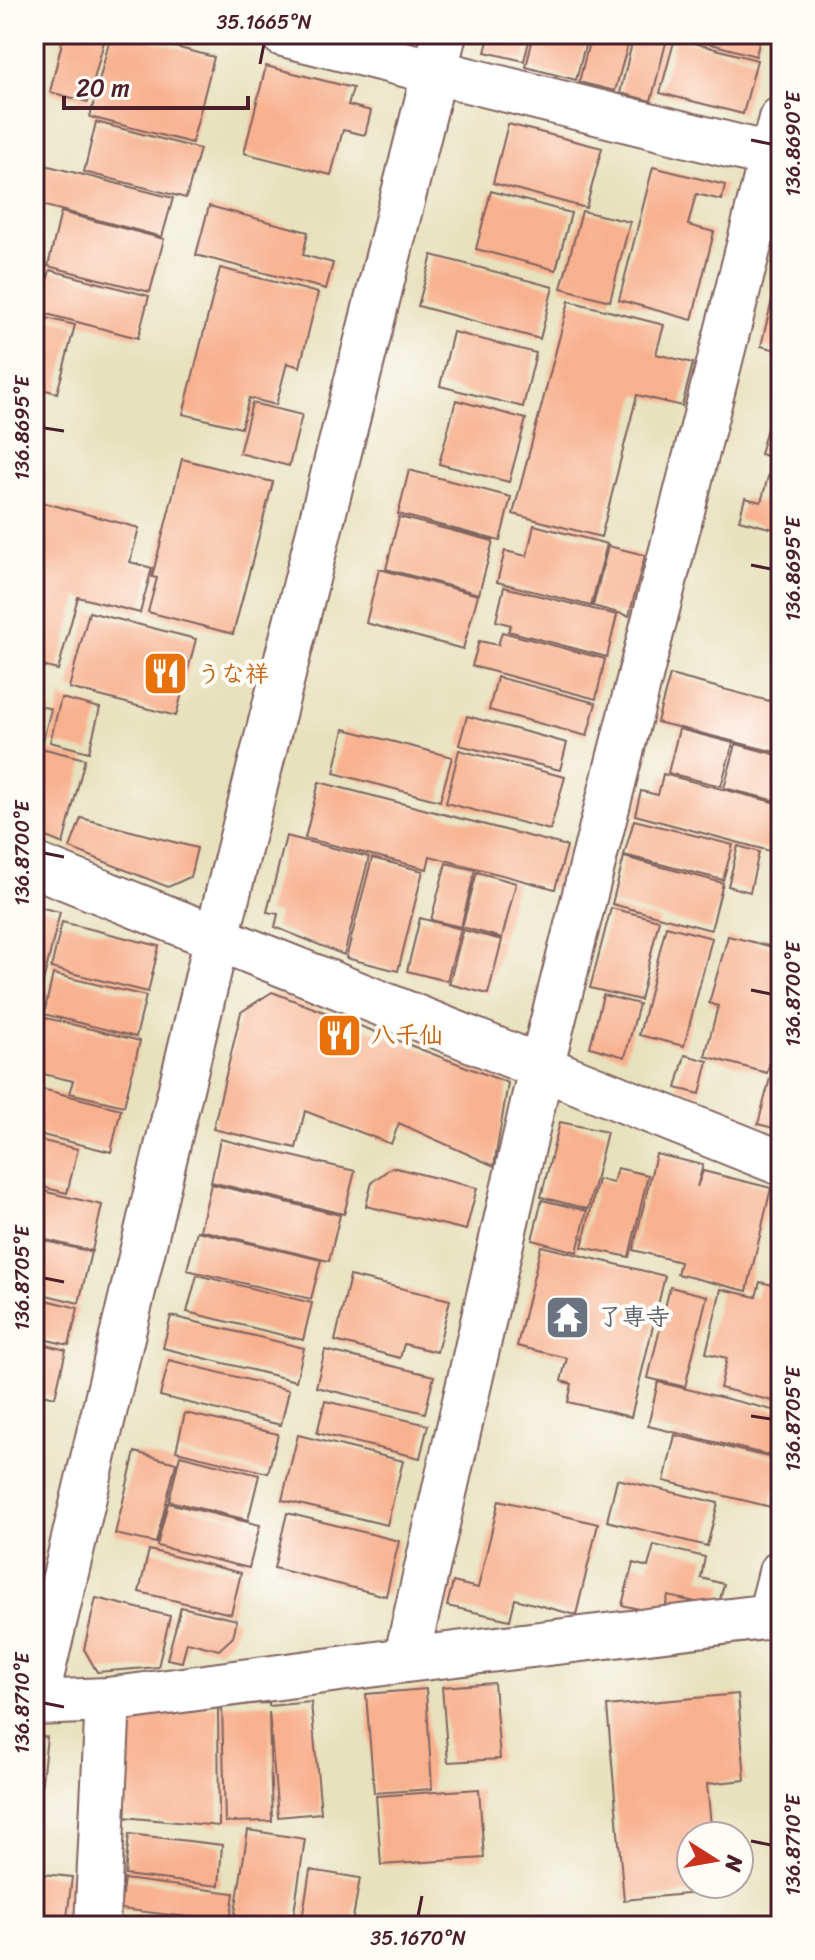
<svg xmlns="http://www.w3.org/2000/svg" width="815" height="1960" font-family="Sriracha,'Klee One',sans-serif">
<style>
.building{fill:#f8b18f}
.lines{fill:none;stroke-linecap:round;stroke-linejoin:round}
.street-casing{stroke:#81635e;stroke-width:48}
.street{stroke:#fff;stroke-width:44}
.ticks{fill:none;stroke:#4a1f2b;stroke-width:3}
.labels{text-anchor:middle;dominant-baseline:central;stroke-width:8;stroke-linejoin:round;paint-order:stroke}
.food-label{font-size:24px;font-weight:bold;fill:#c56008;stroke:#fdfcf7;text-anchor:start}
.worship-label{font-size:24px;font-weight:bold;fill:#5b616d;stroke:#fdfcf7;text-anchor:start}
.neatline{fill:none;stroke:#4a1f2b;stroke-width:3}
.ticks-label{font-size:20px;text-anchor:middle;fill:#4a1f2b}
</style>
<rect width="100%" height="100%" fill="#fdfcf7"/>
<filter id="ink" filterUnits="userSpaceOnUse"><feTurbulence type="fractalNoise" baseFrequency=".0125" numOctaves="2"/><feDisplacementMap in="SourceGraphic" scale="16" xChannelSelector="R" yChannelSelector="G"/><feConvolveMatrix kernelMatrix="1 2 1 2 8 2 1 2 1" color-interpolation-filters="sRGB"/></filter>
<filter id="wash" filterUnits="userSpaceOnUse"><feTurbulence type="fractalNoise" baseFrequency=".006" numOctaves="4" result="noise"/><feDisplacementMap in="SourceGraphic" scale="32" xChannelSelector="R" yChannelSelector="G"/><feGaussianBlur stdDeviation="1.8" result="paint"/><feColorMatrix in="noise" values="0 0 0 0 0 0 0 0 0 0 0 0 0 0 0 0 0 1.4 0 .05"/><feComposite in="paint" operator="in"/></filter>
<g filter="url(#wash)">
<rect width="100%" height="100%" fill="#e7e1bd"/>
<g id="blocks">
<path class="building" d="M64,34H106L88,102L50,92Z
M111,34H125L214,57L192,143L90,117Z
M490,34H531L524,61L485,52Z
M534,34H588L576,80L526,67Z
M591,34H617L630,37L615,91L579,82Z
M674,34H761L756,56Z
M634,35L666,43L651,101L620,93Z
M675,38L757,60L743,114L660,93Z
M266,66L353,88L348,105L371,111L365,135L343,130L331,175L244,153Z
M96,122L200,149L186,198L84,172Z
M508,124L602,148L586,208L493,183Z
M41,164L173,198L162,237L34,203V191Z
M653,167L725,185L722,200L696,194L688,225L714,232L692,320L619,300Z
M491,191L571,213L556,270L476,249Z
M209,206L308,232L303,255L333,263L326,289L196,255Z
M582,211L630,222L610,301L561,288Z
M61,212L164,239L150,292L48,266Z
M432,255L553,287L540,339L418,306Z
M220,268L318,293L300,367L287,363L276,405L249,398L241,428L183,414Z
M50,270L149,296L138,338L39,312Z
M773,296L781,298V351L761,346Z
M569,301L664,325L656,354L693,363L682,406L637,395L601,537L513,514Z
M34,315L75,325L57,393L34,387Z
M453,332L536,353L523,407L440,386Z
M776,395L781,397V460L760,454Z
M456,400L526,419L509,482L439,464Z
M252,403L302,415L289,466L239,453Z
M182,459L273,482L233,634L148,612L157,578L152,577Z
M773,459L781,462V531L739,520L745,498L761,502Z
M409,470L511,497L500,541L398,514Z
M34,500L139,528L130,562L152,568L140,613L78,597L58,670L34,664Z
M399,517L493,541L479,594L386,569Z
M534,525L607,544L591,606L497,582L505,551L527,556Z
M608,546L645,555L629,616L593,606Z
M379,569L478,595L463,649L366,623Z
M504,587L617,615L607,657L508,631L511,625L496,621Z
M89,612L196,639L176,716L69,688Z
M502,632L605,659L596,699L472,666L479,641L498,645Z
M670,675L781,704V744L779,753L657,722Z
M497,677L596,703L587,736L489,710Z
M61,698L100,708L89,752L50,742Z
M34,704L51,709L41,748L85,759L63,844L34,832Z
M467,716L567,743L560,770L459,745Z
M344,729L452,757L440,801L334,773Z
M679,729L733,743L721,786L668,773Z
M736,744L781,756V802L724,788Z
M459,750L565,777L550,830L446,803Z
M663,774L781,804V854L635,815L641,791L658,795Z
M319,782L567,846L555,889L430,856L427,869L305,838Z
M81,818L197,848L190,877L168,887L70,848Z
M634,820L733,845L723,880L624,855Z
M286,836L369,857L344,955L275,927L278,914L267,912Z
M738,846L759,852L750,892L728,886Z
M624,857L723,883L711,930L612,904Z
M372,858L423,871L398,971L346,958Z
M446,863L475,870L461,927L431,920Z
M477,872L516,883L502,938L462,927Z
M34,906L60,912L39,999L34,998Z
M611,908L659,920L640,1000L590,988Z
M420,918L461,929L447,981L407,971Z
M62,922L159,946L148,992L51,968Z
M666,926L712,938L684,1046L639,1035Z
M463,930L502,940L488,994L449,984Z
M728,936L781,949V1019L767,1073L705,1056L718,1006L709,1003Z
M53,974L146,996L136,1037L44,1014Z
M272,992L508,1083L494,1166L399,1123L391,1144L305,1111L296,1148L213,1129L241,1012Z
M603,995L639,1004L625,1057L590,1047Z
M34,1015L140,1041L124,1106L69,1093L73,1081L39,1073L37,1084L34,1083Z
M780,1040H781V1130L758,1124Z
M685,1055L708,1061L700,1094L676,1088Z
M34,1087L121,1109L111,1152L34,1133Z
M560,1122L607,1132L588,1209L541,1197Z
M34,1139L78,1149L67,1193L34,1185Z
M220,1139L355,1171L344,1214L211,1182Z
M656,1154L703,1165L697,1187L703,1171L771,1188L747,1291L677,1274L680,1262L633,1250Z
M392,1167L477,1188L466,1230L366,1206L372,1182Z
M617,1168L648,1175L629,1257L582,1247L598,1179L613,1183Z
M211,1184L340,1215L329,1261L200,1230Z
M34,1189L102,1205L92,1251L34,1237Z
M542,1200L587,1211L577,1252L532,1240Z
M197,1231L321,1260L311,1299L187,1270Z
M34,1238L91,1252L79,1303L34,1292Z
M541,1246L665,1276L631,1417L568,1402L572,1384L561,1381L567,1358L517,1346Z
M197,1275L312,1303L303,1340L187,1312Z
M350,1276L450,1300L437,1352L404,1344L400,1358L335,1341Z
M760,1282L781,1287V1403L720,1388L727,1358L706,1353L721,1289L756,1297Z
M670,1287L707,1296L685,1387L648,1378Z
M34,1297L78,1308L69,1345L34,1337Z
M171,1316L304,1348L296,1381L163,1348Z
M34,1342L66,1350L55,1397L34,1392Z
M325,1350L434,1376L425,1413L316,1387Z
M169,1360L289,1390L281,1425L160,1396Z
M658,1382L781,1412V1458L648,1426Z
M325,1401L428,1425L420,1458L317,1433Z
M185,1413L278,1434L268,1473L176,1451Z
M298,1435L403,1461L387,1525L282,1500Z
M675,1435L781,1460L771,1507L664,1481Z
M135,1452L176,1463L156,1543L115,1534Z
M180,1455L259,1475L248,1520L169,1501Z
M617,1479L718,1503L707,1546L607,1521Z
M499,1500L598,1524L576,1615L515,1599L510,1620L447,1606L453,1582L478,1588Z
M168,1503L260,1525L249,1568L157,1546Z
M287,1513L399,1541L386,1596L274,1568Z
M654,1545L705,1557L701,1578L724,1584L718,1607L668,1596L663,1615L622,1605L633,1563L648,1567Z
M149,1550L241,1573L231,1614L139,1592Z
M96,1598L170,1616L158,1667L97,1672L84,1649Z
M181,1607L237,1620L233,1637L219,1650L187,1642L182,1662L167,1659Z
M494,1683L500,1759L448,1762L442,1687Z
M426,1689L432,1789L374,1793L366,1694Z
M738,1694L745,1780L707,1784L712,1836H691V1884H739V1889L624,1900L607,1706Z
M311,1702L321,1813L278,1817L269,1712L272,1821L225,1822L222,1705L269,1703V1706Z
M218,1706L219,1826L123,1817L127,1717Z
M34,1736L47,1737L36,1832H34Z
M479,1789L484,1858L381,1865L376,1796Z
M248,1830L305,1839L292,1926H277L234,1919Z
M129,1834L222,1845L219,1886L125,1875Z
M310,1870L360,1878L352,1924L343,1923L342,1926H301Z
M34,1873L72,1877L66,1926H34Z
M124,1879L234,1893L230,1922L120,1909Z"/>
</g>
</g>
<g filter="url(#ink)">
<use href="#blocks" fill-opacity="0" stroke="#81635e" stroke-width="2"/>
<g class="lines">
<defs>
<path id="street" d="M283,34L781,158
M34,865L781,1163
M770,1616L781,1573
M406,1660L541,1068L781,119
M34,1703L108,1700L406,1660L781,1615
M35,1703L217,937L444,34
M97,1926L108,1700"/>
</defs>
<use href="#street" class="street-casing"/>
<use href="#street" class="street"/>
</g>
</g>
<path class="ticks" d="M260,64L264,44M751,140L771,144M44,428L64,431M751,565L771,569M44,853L64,857M751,990L771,994M44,1278L64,1282M751,1416L771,1419M44,1703L64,1707M751,1841L771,1845M418,1916L422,1896"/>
<defs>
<symbol id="restaurant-square" viewBox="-11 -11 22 22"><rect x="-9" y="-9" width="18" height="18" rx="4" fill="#e8710a" stroke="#fdfcf7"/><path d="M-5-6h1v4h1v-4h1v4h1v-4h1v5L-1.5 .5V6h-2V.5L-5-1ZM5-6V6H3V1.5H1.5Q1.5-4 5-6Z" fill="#fff"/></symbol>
<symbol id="temple-square" viewBox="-11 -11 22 22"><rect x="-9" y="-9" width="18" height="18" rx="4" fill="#6b7280" stroke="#fdfcf7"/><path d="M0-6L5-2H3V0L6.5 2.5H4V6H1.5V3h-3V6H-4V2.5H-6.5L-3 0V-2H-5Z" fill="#fff"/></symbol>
</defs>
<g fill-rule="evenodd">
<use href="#restaurant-square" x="140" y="648" width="51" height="51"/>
<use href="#restaurant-square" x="314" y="1010" width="51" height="51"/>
<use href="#temple-square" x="542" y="1292" width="51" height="51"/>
</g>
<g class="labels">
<g class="food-label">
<text x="197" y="674">うな祥</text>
<text x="371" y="1035">八千仙</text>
</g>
<g class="worship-label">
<text x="598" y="1317">了専寺</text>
</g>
</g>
<rect width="815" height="1960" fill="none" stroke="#fdfcf7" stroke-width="88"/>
<g transform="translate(715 1860) rotate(101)"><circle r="38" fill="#fdfcf7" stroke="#b5a4a5" stroke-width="2"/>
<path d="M0-6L14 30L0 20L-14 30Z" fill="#c8321e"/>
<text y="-12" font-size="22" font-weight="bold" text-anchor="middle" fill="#4a1f2b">N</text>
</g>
<path d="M64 96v12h184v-12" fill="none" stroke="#4a1f2b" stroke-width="4"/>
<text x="76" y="96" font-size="24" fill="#4a1f2b" stroke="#fdfcf7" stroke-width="6" paint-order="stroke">20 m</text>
<rect x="44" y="44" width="727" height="1872" class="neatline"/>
<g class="ticks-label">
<text x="264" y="29">35.1665°N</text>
<text transform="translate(793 144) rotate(-90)" y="7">136.8690°E</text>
<text transform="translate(22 428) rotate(-90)" y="7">136.8695°E</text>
<text transform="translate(793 569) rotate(-90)" y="7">136.8695°E</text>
<text transform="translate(22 853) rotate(-90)" y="7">136.8700°E</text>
<text transform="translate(793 994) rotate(-90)" y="7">136.8700°E</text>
<text transform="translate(22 1278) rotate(-90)" y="7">136.8705°E</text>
<text transform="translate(793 1419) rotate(-90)" y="7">136.8705°E</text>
<text transform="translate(22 1703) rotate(-90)" y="7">136.8710°E</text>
<text transform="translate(793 1845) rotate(-90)" y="7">136.8710°E</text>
<text x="418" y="1945">35.1670°N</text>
</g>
</svg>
